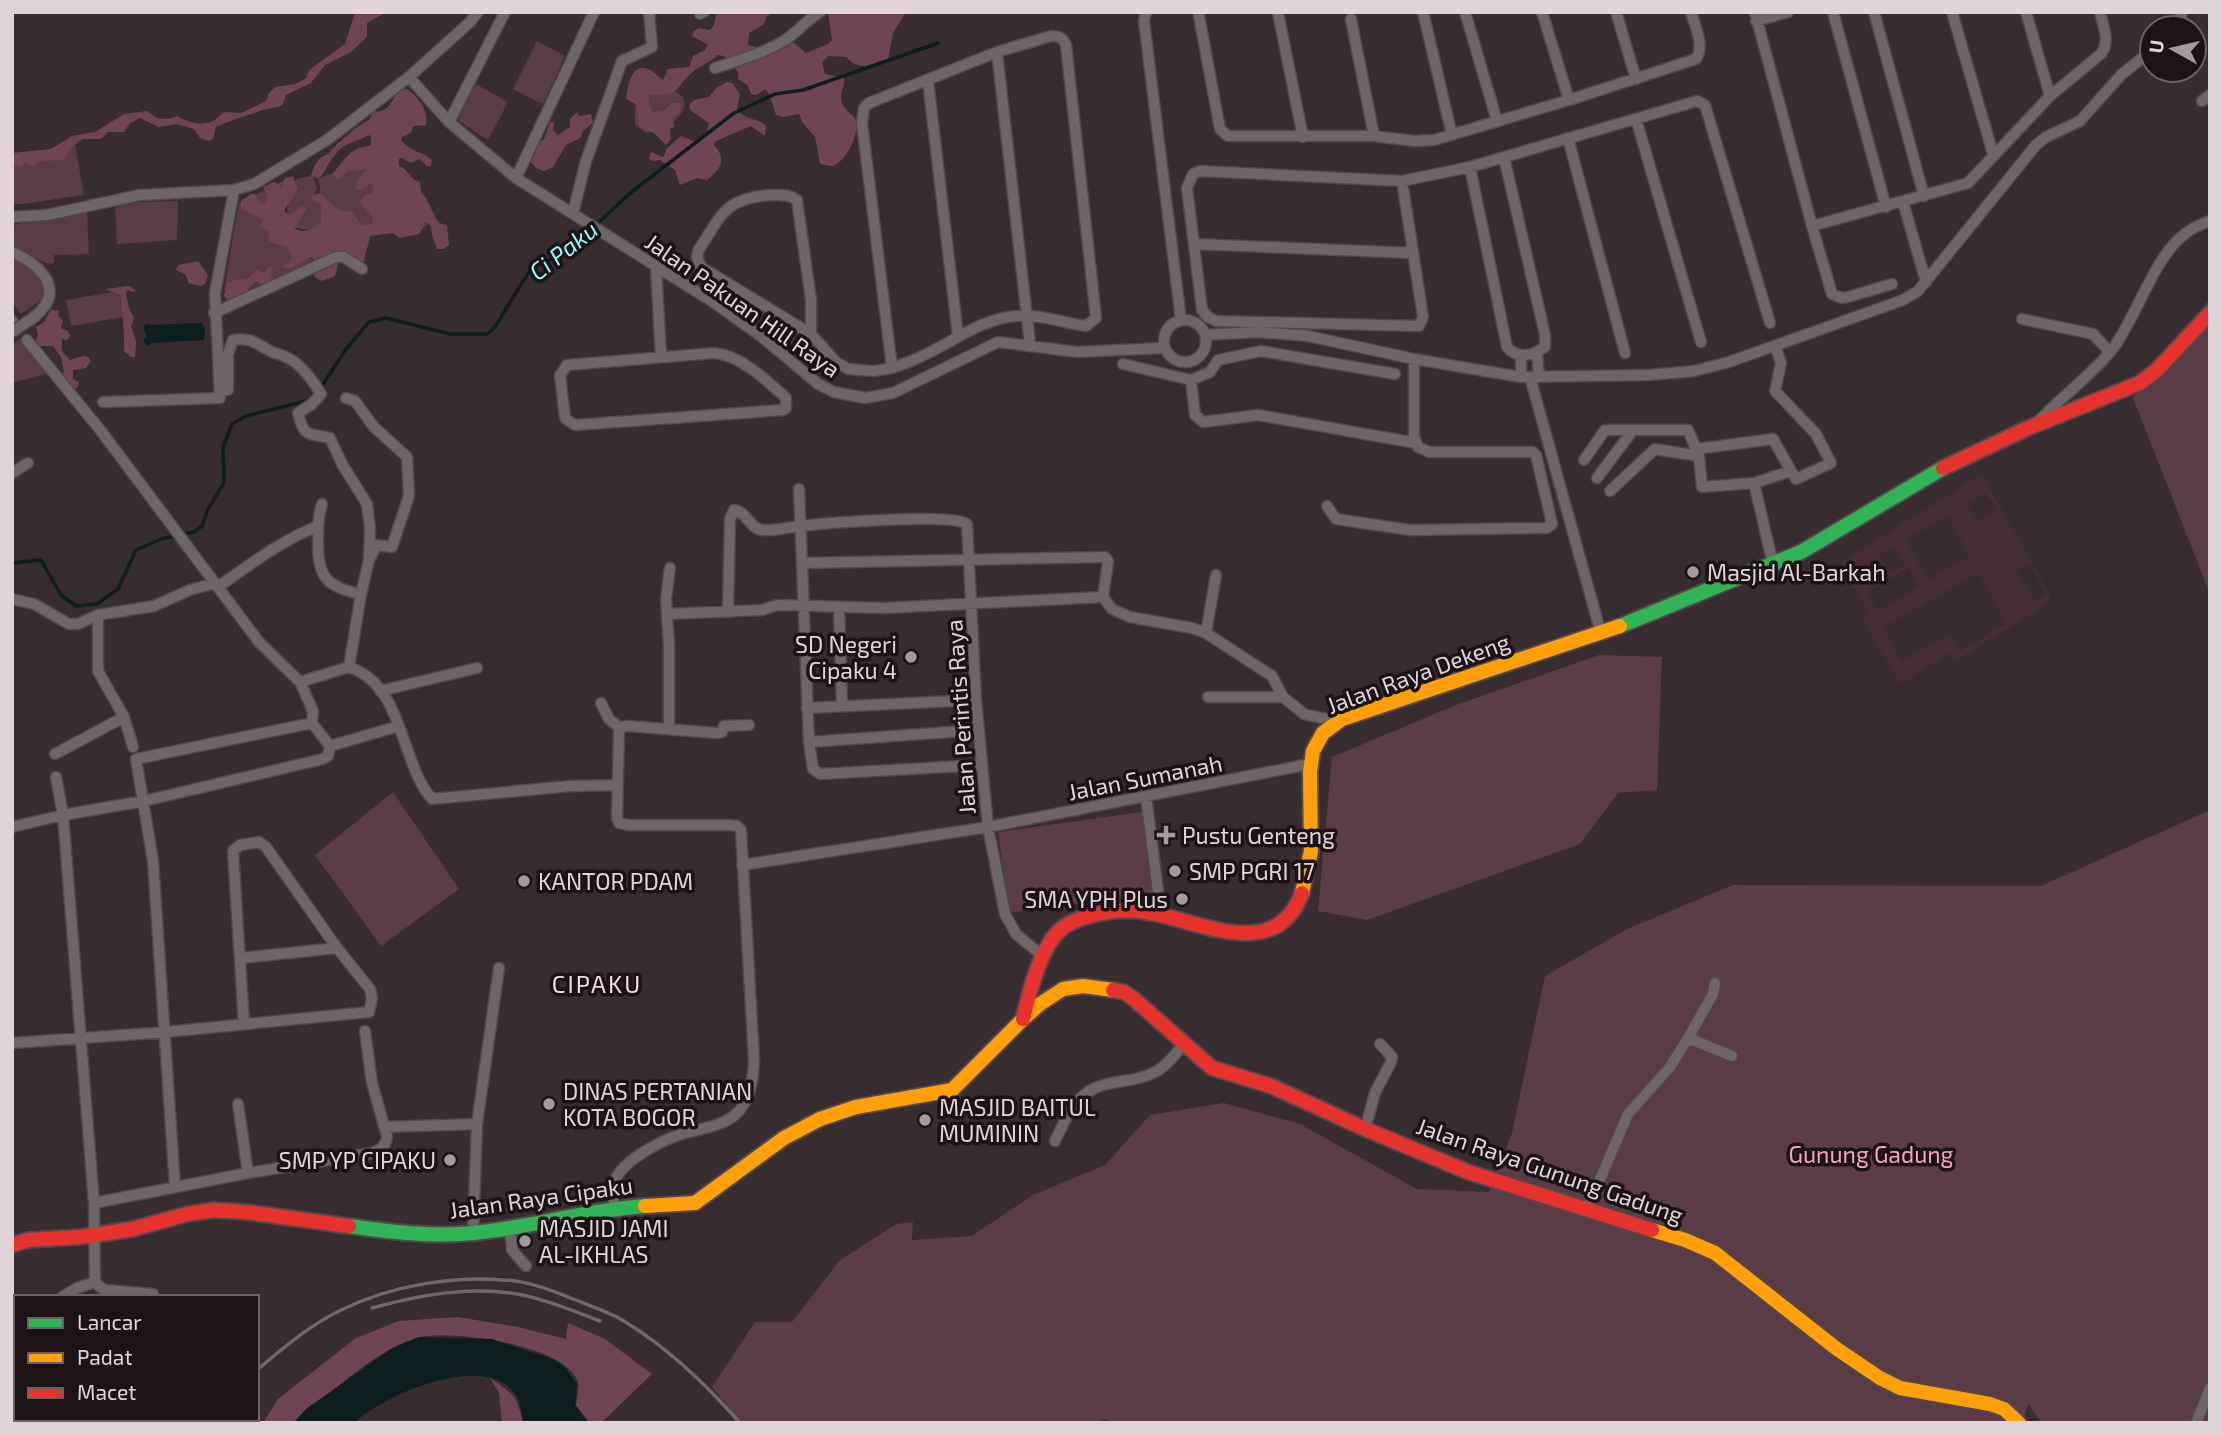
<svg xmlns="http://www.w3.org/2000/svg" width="2222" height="1435" font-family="'Exo 2',sans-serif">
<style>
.built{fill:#452d35;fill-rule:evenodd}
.green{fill:#5a3c46}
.forest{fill:#6f4555}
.water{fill:#0c1e20}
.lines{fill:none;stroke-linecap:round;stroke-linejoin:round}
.stream{stroke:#0c1e20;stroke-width:3.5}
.street-casing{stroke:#51484b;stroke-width:13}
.fast-casing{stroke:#51484b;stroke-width:18}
.slow-casing{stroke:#51484b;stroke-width:18}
.jam-casing{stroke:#51484b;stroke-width:18}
.street{stroke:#6d6568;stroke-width:10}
.fast{stroke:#30b455;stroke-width:14}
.slow{stroke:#ff9f0a;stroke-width:14}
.jam{stroke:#e5322d;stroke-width:14}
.rail{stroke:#6f686a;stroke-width:3.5}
.street-bridge-casing{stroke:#51484b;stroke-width:13;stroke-linecap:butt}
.street-bridge{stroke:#6d6568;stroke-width:10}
.poi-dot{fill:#a6999d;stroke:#1c1316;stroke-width:2.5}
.labels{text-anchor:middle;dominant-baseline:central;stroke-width:7;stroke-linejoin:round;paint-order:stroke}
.street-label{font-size:23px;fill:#e1d4d8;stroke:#1c1316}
.poi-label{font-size:23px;fill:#e1d4d8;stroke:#1c1316;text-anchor:start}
.park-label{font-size:23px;fill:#f2a5c2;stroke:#1c1316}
.water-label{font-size:24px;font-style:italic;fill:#90f8fe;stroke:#1c1316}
.neighbourhood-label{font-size:24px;letter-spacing:2px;fill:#f3d9e2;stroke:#1c1316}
</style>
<rect width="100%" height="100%" fill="#372c30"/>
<path class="built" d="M1982,474L2051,596L2044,606L1955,662L1949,653L1901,684L1861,618L1869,613L1839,563ZM1985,493L1989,500L1992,499L1998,511L1978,522L1967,503ZM1948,516L1970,556L1928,580L1906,540ZM1894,545L1905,564L1890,573L1879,555ZM2029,563L2047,595L2035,602L2016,570ZM1908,568L1919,587L1878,611L1867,592ZM1978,573L2007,623L1959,651L1949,634L1901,661L1883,628Z"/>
<path class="green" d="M537,41L565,56L543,104L513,89Z
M635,80C665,88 709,91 668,128L646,133L635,125Z
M476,84L508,102L488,140L459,121L456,115L459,107Z
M74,139L84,195L22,204H12V156L30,160Z
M364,159L428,210L427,226L416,231L373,235L332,214C317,226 315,234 295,227L287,211L292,183L299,178L313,176L317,188L314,198L316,200L320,191L319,179L328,174L344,176Z
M287,179L284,224L313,261L235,295L224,289L239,203Z
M178,201L177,240L117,244L115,203Z
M87,212L89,254L54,255V263L49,264L12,247V225Z
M12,258L36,269L45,283L41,300L21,314L12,302Z
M119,291L123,317L71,326L66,300Z
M2210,299V594L2133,398Z
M24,336L53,372L12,383V345Z
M1599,655L1662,657L1657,790L1618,793L1580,844L1367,920L1318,911L1332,757L1456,705Z
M393,792L459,889L381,946L315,855Z
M2210,810V1423H2041L2028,1403L2023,1423H1115L1106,1419L1091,1423H741L712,1387L755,1322H792L839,1261L896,1224L913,1222L912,1240L972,1236L1033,1195L1105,1165L1150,1115L1224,1103L1300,1124L1417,1189L1489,1192L1512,1133L1545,976L1627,929L1733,885L2041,886Z
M1142,812L1153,894L1009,913L998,832Z"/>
<path class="forest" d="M387,12L367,23V37L351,52L325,65L311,83L286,95L283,104L279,107C271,106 226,122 216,127L213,139L209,141L200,138L194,129L176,124L159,127L140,118L130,123L124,132H108L101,139H82L71,148L64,160L40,161L33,167L26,163L20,167L12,165V153L51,149L72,136L95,132L124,114L147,111C158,120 164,121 177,116C188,122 204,128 216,119C219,116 221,114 225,112L241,113L266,101L269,93L275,87L295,84L306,78L309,70L345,44L355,13Z
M717,12H776L767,16L763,25L749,33L748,45L758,48L789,39L806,53L828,44L832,40L828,12H906L893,33L888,60L868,67L854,64L846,57L828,56L822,62L825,74L844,78C845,86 840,91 841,99C844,113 853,112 856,121C860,133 845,165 831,166C829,166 822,164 820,164L815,137L803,123L799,114L783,117L776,115L769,94L765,89L757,95H752L747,85L738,79V72L724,56L717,55C710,63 702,65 694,71C670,91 685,95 649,95V105L653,112L664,111L671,103H680L681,105L679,113L672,119L674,127L670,129L671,139L666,145L654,133L643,129L638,124L637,105L626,99C628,86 631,61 650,70C655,72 658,77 663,80L668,69L689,67L693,56L705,50L708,45L692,36L694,31L699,28L710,30L714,25Z
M727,82L732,83L740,94L737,109C745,121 757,117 766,126L765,136L751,126L716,141L714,145C727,159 721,169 707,180L697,178L680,185L675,170L660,160L653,161L649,159L650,154L652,152L662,157L664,156L667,148L681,136L694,141C703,137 708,133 709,123L690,110L689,105L694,100L709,97L716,88Z
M406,89C418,95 429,112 426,125L413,126L411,133L402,137L401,140C409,151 423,152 432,160L431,166H427L419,159L411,163L402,158L399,159V166C408,168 410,180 420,182L421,192C429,200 432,213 439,223L447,225L449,245L444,249H437L432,235L431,226L426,222L423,223L424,226L419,234L400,238L392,233L370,236C369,246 364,253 364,265L339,260L335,276L322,281L316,278L314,275L319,264L311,257L290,268H283L284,264H288L292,257L288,247L269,242V231L260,226L263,219L241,209V201L251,194H255L260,203L264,204L268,197L263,187L274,182L280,185L281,190L285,178L293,176L298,189L284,211L290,215L300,207H307L295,229C307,234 313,229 321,221V205L312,199V195L320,193L338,210L352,212L361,225L372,224L373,217L363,207L361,200L363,197L373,192V185L370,183L363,190H356L357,182L366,169L349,171L344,176L337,179L332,174C339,167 345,156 353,151C359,147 366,147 371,145V136L368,135C360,141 351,141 343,147C332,155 327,169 319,179L311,176C314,165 317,158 328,154C331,148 362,122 369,120L373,111C389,113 390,103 398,92Z
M577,112L579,116L591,114L593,123L584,130L580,138L566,145L553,167L544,171L536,168L531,162V157L536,152L535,145L544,139L550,122H554L553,130L558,135L570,127V119Z
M198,261L208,275L205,284L201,286L189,283L185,274L176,270L178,265Z
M270,265L273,269L270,276L277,281L261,287L259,282H254L248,289L249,294L242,300H227L224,296L227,283L235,280L247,279L257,270L264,273Z
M130,286L136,291L132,292L128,290L126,293L129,309L134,318L131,326L136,342L135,357H131L124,351C125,332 122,313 120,295L105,289Z
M51,309L55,311L59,310L58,315L63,321L61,328L68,331L70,336L67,340L62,339V351L70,360L83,356L88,357L91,361L86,368L73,370V379L79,382L77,388L69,392L55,385L56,380L64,372L61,357L53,346H40L35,343L38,334L36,327L44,322Z
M458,1317L518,1327L566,1339L568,1323L605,1339L652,1374L601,1423H590L576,1405C577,1399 579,1389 578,1383C569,1345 447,1328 416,1338C382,1349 353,1374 326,1396C314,1406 303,1410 293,1423H263L278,1399L356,1338L399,1321Z
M490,1378C513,1393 517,1396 523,1423H502L499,1393Z"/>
<path class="water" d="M202,323L205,330L204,340L152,343L147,346L143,341L147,336L143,328L146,324L151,325Z
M419,1337L492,1339L553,1359L564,1366L577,1384L575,1405L588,1423H523C522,1416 521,1408 519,1401C495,1346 384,1394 354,1423H294L306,1409L391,1349Z"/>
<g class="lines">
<path class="stream" d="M320,389L346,349L369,322L386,318L450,334H487L495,327L532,267L566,253L629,194L734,113L775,94L803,90L938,43
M12,563L41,560L61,595L76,606L97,604L118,589L136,550L161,539L194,532L202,526L208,509L224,483L223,447L232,424L246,416L310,400"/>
<defs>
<path id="street" d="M700,12V14L704,12
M1146,12L1144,21L1181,320
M1423,12L1452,135
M1465,12L1497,121
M1542,12L1569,100L1696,59C1705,45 1695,27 1691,12
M1616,12L1636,79
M1755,12L1812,226L1968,183L2050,96L2102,53C2110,40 2103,26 2100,12
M1833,12L1886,207
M1874,12L1924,196
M1952,12L1993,154
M2026,12L2050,96
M1278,13L1303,137
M1199,16L1220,129L1228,136H1374L1415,141L1434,140L1569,100
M1351,19L1374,136
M1756,21L1788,12
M2178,28L2182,12
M997,52L1030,344
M715,68C737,61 761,54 782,42C796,34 806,20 820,12
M409,77L449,122L516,178L713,302L762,337L818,384L834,392L865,398L893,393L998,342L1077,352L1164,348
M928,81L958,336
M2202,101L2210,95
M1636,119L1701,342
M449,122L505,12
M1568,138L1625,353
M1470,167L1507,347C1517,359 1532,356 1545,347V335L1504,157
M516,178L594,12
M1402,181L1423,317L1419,326L1216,321L1208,317L1202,310L1187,188L1193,174L1200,171L1402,181L1470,167L1697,101L1705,105L1770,323
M1903,202L1926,282
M573,213L586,161L622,61L652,47L649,12
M12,217L47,215L139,195L234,190L254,184L327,140L409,77L469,23L478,12
M1812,226L1832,294L1842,298L1848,297L1892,284
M1194,244L1413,253
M12,252C43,266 67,291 33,318
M656,267L661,357
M214,313L336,257H344L362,269
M2022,319L2093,334L2110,352
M1164 341a21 21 0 1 1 42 0a21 21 0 1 1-42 0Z
M12,321L13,323
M811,334V300L797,200C789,194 782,195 771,195C724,198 722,215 698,251L697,257L701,267L811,334L836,362L848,369L874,371L892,368L862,123L864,108L869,103L997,52L1051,36C1059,36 1062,37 1066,45L1096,318L1086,326C1063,323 1041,314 1017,316C982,318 953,342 922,356C913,361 902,364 892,368
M1205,335L1257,332L1308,336L1414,359L1521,377L1649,375L1694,371L1729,362L1903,300L1918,291L2036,145L2046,137L2080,121L2121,75L2152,50
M1775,346L1781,363L1775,391L1816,434L1831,463L1796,479L1791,471
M1537,352L1539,377
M715,353C742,356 767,381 786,398V408L783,410L575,425L565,418L560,375L567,365Z
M1521,355V377
M1123,364L1191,380L1210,372L1218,360L1261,351L1395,374
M1530,377L1600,630
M1191,380L1195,415L1203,422L1258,415L1416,443
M221,390H228V354L233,340C249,337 256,343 270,351C275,354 281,354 286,357C300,363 313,381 321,394L312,404L298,413C304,438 308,433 330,438L342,464L367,504L370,528L369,560
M346,398L355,401L374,427L407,457L409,496L392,547L377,545L369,560L361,594
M103,402L220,398L215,293L234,190
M2037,423C2060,398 2089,377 2111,351C2137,318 2153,257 2186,233C2193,227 2202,224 2210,221
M1696,449L1773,439L1791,471L1754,483
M1584,460L1605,430H1633
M12,473L28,463
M1597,478L1633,430H1688L1699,456
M799,489L809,742L813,769L820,774L981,765
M1610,491L1655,449L1699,456L1702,487L1754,483L1773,564
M322,504C318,516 318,528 318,542C318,576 325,587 361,594L349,667
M1327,506L1336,519L1410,530L1546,528L1552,524L1536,455L1533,452H1429L1418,447L1414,436V359
M803,563L1105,557L1108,561L1103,597
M218,587C251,564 280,541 318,526
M12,599L34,604L69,624H78L98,615L154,606L190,590L215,583
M839,607L842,706
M728,612L730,519L734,510C747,511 749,529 763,530C775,531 789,527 801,526C828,523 951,513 967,524L976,700L988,827L1005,914L1016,934L1044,957
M667,614L762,610L777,605L884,608L1103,597L1112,609L1130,617L1192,628L1206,633L1272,676L1283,697L1304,714L1321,718L1341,719
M98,615V671L124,717L133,747
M1206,633L1216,575
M300,682L349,667C404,685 400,763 432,799L571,786L617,785
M380,691L477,668
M1208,697H1283
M601,703L609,719L620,728
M807,708L976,700
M669,728V646L666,599L670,568
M809,742L979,730
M330,746L399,726
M55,754L124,717
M56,777L63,815L94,1203L95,1282L100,1287L106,1290L153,1294
M1146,796L1161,915
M12,827L63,815L144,801L323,759L328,756L330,746L312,723L313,711L300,682L259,642L101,431L27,340
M742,865L988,827L1310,764
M241,958L337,948
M1688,1038L1713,994L1715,983
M12,1043L166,1032L369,1012L372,998L370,989L337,948L266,847L259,842L240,845L233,851L244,1024
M238,1104L248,1173
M384,1127L477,1124
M1365,1129L1375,1093L1391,1062L1392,1057L1380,1044
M1055,1141C1063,1125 1070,1106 1084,1095C1102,1079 1130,1084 1151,1074C1165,1068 1174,1056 1183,1045
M175,1187L153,861L136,759L312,723
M94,1203L248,1173L372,1153C381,1150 386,1146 387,1136L372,1083L365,1031
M614,1208C614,1200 612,1189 615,1181C622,1160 664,1139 685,1133C700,1129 722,1126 735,1115C751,1101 753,1079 754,1060L741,830L737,826L730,825H628L619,823L617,818L619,732L622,727L627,726L717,733L722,732L724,726L749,725
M1587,1210L1628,1114L1670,1067L1688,1038L1732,1056
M510,1227L512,1250L526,1266
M473,1233L477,1124L499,968
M62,1297L77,1288L95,1282
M12,1360L16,1361
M16,1423L18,1419
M2196,1423L2210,1388"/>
<path id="fast" d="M1620,626L1801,552L1943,468
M349,1226C390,1232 433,1237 474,1233C532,1227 587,1210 645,1206"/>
<path id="slow" d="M1302,893L1311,851L1310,772L1313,751L1323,733L1342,719L1620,626
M645,1206L695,1203L784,1138L820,1119L856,1107L952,1090L1023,1019L1040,1004L1063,989L1083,986L1113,990
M1652,1230L1685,1240L1715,1253L1837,1349L1880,1378L1900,1388L1990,1404L2004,1409L2019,1423"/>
<path id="jam" d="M1943,468L2028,428L2140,383L2157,370L2210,313
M1113,990L1124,992L1134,999L1212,1068L1271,1086L1365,1129L1468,1172L1652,1230
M1023,1019C1029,993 1040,949 1059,931C1068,922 1081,918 1093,915C1112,910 1132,909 1151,913C1202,922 1276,963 1302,893
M12,1245L28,1240L80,1237L133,1229L187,1214L214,1210L246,1212L349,1226"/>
</defs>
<use href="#street" class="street-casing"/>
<use href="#fast" class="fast-casing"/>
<use href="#slow" class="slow-casing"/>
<use href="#jam" class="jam-casing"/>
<use href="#street" class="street"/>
<use href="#fast" class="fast"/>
<use href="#slow" class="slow"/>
<use href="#jam" class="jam"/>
<path class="rail" d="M372,1308C419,1295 469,1286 517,1294C545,1299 573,1311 600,1321
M257,1370C283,1348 309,1326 339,1311C391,1285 457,1274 515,1281C538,1284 560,1294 581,1302C595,1308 611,1313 624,1321C668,1348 706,1384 740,1423
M195,1423L199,1419"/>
<defs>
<path id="street-bridge" d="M12,332L33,318"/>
</defs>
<use href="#street-bridge" class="street-bridge-casing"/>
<use href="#street-bridge" class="street-bridge"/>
</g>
<g class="poi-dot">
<circle cx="1693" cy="572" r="7"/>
<circle cx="911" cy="657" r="7"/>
<path d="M1162.5 824.5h7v7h7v7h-7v7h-7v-7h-7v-7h7z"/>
<circle cx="1175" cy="871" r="7"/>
<circle cx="524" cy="881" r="7"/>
<circle cx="1182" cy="899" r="7"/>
<circle cx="549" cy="1104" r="7"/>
<circle cx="925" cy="1120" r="7"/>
<circle cx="450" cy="1160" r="7"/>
<circle cx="525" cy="1241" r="7"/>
</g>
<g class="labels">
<g class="street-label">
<text transform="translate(743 305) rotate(35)">Jalan Pakuan Hill Raya</text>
<text transform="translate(1418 673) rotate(-20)">Jalan Raya Dekeng</text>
<text transform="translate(960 717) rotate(-94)">Jalan Perintis Raya</text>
<text transform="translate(1145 777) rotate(-11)">Jalan Sumanah</text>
<text transform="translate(1550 1170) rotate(19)">Jalan Raya Gunung Gadung</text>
<text transform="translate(541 1197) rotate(-8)">Jalan Raya Cipaku</text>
</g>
<g class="poi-label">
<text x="1707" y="572">Masjid Al-Barkah</text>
<text x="897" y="644" text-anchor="end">SD Negeri<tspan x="897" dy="26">Cipaku 4</tspan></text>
<text x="1182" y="835">Pustu Genteng</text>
<text x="1189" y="871">SMP PGRI 17</text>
<text x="538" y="881">KANTOR PDAM</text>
<text x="1168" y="899" text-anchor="end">SMA YPH Plus</text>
<text x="563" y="1091">DINAS PERTANIAN<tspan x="563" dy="26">KOTA BOGOR</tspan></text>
<text x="939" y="1107">MASJID BAITUL<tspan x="939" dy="26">MUMININ</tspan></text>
<text x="436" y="1160" text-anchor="end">SMP YP CIPAKU</text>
<text x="539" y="1228">MASJID JAMI<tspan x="539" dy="26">AL-IKHLAS</tspan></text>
</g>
<g class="park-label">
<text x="1871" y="1154">Gunung Gadung</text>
</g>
<g class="water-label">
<text transform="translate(563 250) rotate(-38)">Ci Paku</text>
</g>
<g class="neighbourhood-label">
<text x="597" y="983">CIPAKU</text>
</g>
</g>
<rect width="2222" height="1435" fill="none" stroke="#e1d4d8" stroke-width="28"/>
<rect x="14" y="1295" width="245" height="126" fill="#1c1316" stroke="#6b6064" stroke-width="2"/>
<rect x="28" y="1318" width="35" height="10" fill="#30b455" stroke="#6b6064" stroke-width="2"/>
<text x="77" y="1330" font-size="21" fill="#e1d4d8">Lancar</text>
<rect x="28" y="1353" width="35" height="10" fill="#ff9f0a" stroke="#6b6064" stroke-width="2"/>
<text x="77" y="1365" font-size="21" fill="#e1d4d8">Padat</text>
<rect x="28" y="1388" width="35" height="10" fill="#e5322d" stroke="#6b6064" stroke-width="2"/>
<text x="77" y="1400" font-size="21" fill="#e1d4d8">Macet</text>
<g transform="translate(2173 49) rotate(278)"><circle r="33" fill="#1c1316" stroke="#6b6064" stroke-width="2"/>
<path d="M0-5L12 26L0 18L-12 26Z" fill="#a6999d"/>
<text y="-10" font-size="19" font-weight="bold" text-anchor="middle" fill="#e1d4d8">U</text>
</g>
</svg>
